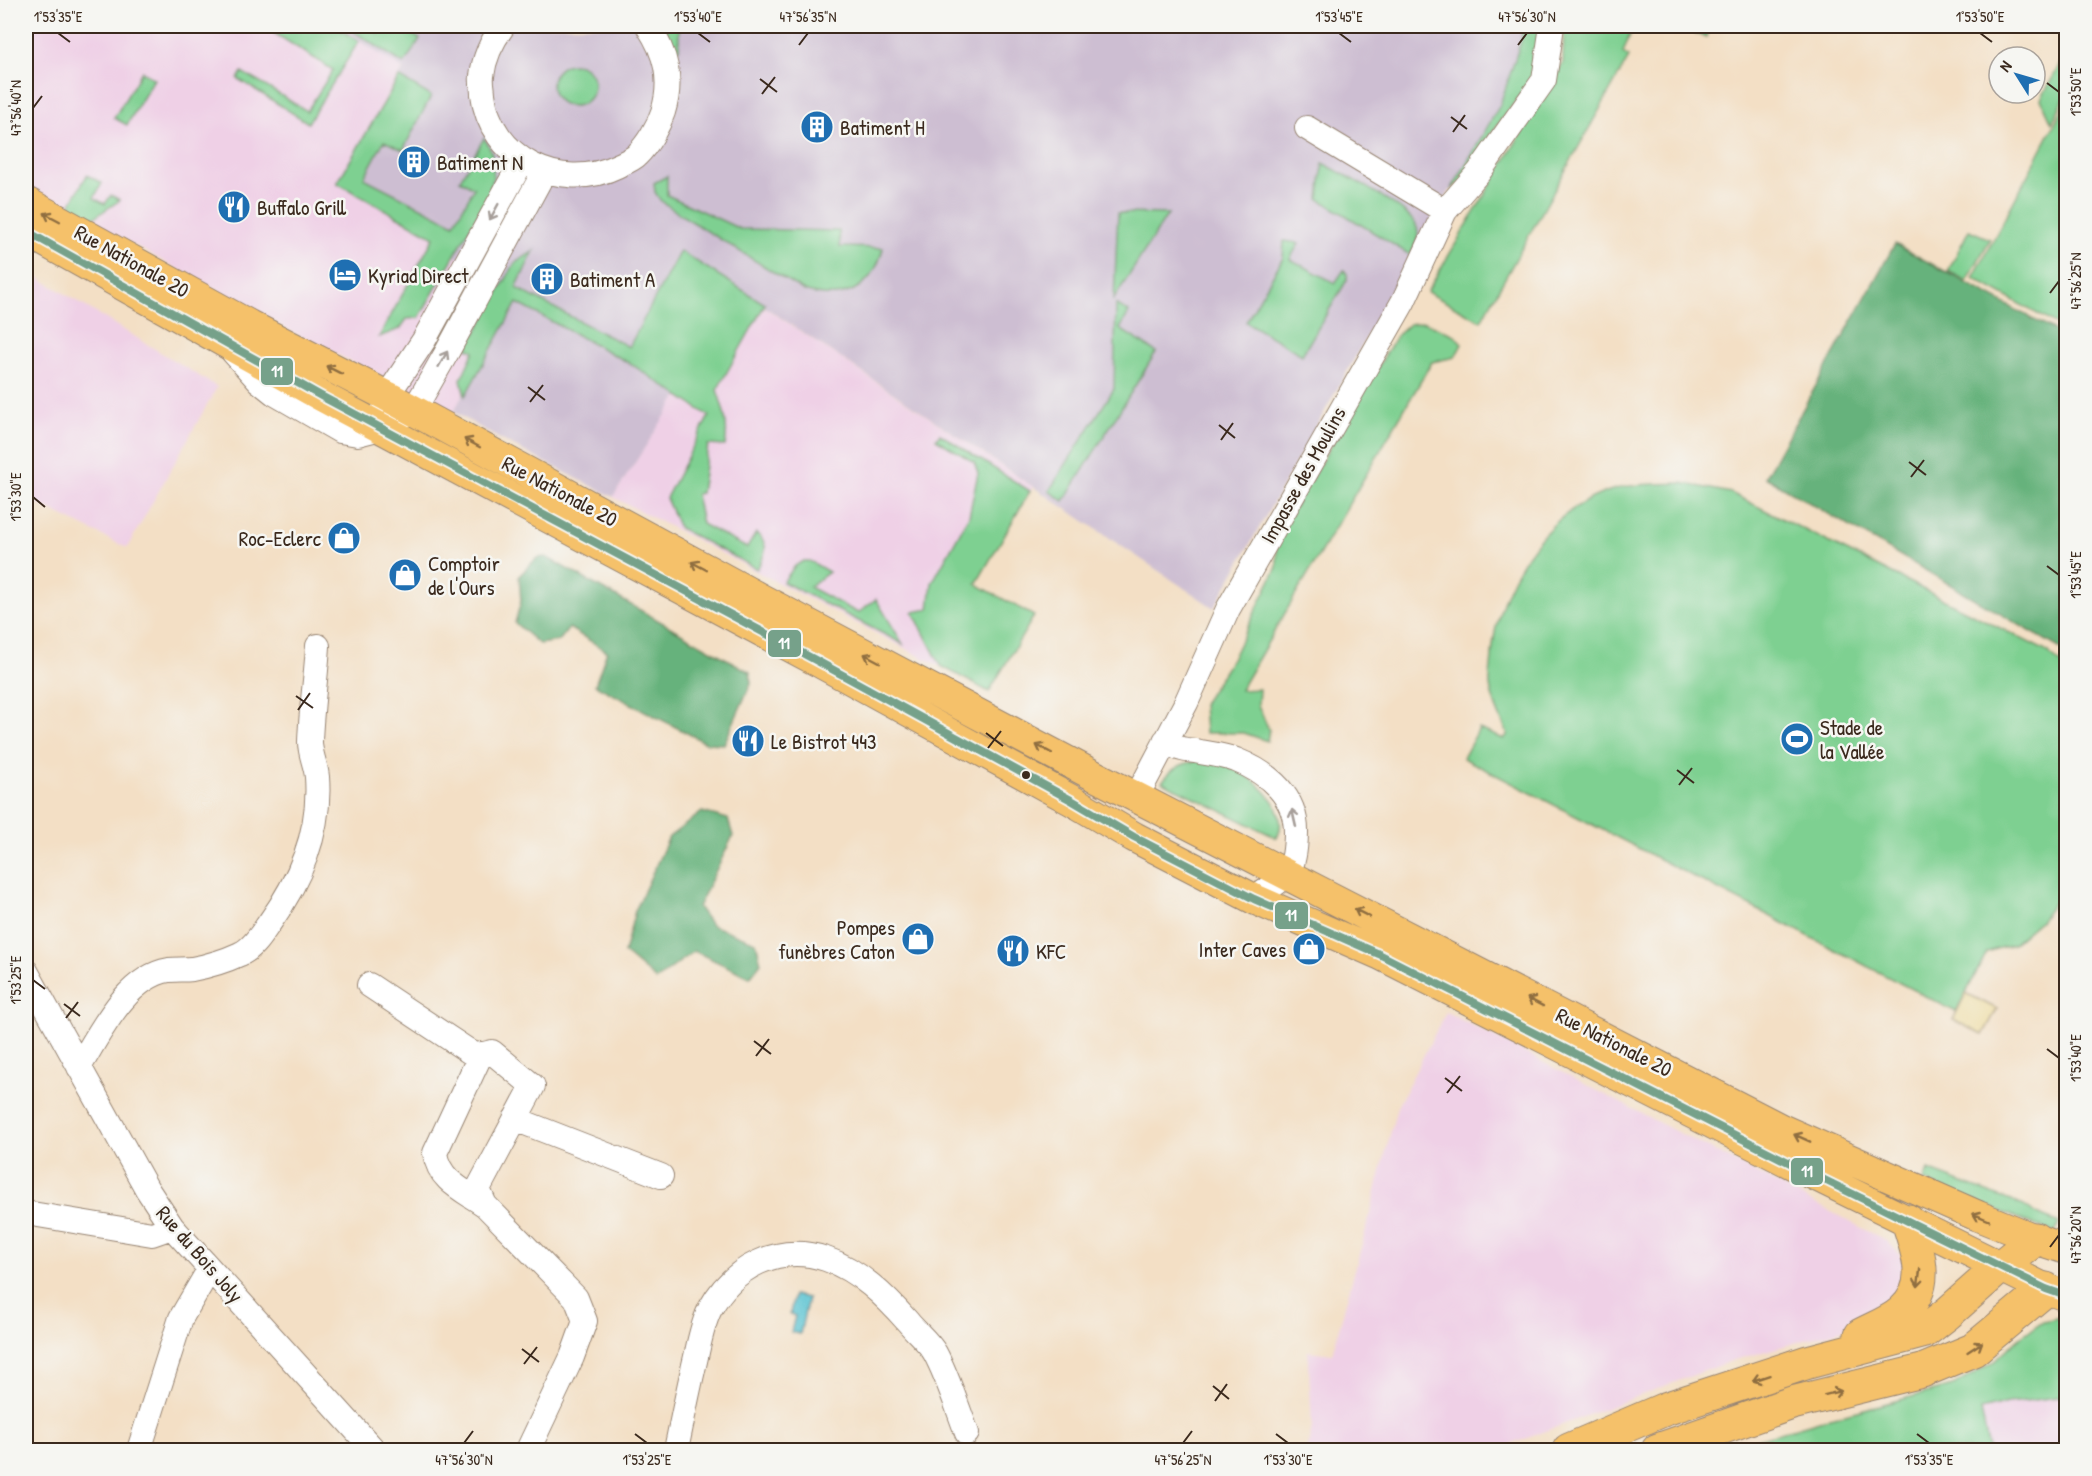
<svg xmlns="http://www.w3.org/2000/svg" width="2092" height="1476" font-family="'Patrick Hand',sans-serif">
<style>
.built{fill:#efd0e6}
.industrial{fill:#cdbed2}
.green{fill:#7ed091;stroke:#5c7d58;stroke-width:1.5}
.forest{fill:#66b27b;stroke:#506e4c;stroke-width:1.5}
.sand{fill:#eeda9e;stroke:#94825e;stroke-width:1.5}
.water{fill:#56c2d1;stroke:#487678;stroke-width:1.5}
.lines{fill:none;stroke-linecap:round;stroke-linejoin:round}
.minor-casing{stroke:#978472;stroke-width:26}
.major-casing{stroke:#978472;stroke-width:32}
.highway-casing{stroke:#978472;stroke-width:35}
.minor{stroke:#fff;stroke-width:24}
.major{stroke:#f5c16b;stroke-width:30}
.highway{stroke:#f5c16b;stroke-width:33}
.bus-1-casing{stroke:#f6f6f2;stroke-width:12}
.bus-1{stroke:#76a18a;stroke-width:8}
.oneway{stroke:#a79f9a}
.oneway2{stroke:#8f6e41}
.ticks{fill:none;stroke:#3b2a1e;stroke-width:2}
.bus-dot{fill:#3b2a1e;stroke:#f6f6f2;stroke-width:2}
.labels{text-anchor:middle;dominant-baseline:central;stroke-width:5;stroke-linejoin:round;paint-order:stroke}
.poi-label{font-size:21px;fill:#3b2a1e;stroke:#f6f6f2;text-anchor:start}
.street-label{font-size:21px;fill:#3b2a1e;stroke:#f6f6f2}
.line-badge{stroke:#f6f6f2;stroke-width:2}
.badge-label{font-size:16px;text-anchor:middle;font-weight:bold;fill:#fff}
.neatline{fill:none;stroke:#3b2a1e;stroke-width:2}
.ticks-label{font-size:15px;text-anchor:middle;fill:#3b2a1e}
</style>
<rect width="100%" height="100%" fill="#f6f6f2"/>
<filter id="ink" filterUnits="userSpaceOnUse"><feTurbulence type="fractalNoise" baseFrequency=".0167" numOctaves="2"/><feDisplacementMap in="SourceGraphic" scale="12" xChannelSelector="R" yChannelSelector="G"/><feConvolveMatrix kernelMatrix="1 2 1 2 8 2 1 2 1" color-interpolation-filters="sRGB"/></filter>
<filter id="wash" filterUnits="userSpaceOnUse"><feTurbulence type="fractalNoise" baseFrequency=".008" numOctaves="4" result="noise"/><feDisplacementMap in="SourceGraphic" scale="24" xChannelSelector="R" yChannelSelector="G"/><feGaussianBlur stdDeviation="1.35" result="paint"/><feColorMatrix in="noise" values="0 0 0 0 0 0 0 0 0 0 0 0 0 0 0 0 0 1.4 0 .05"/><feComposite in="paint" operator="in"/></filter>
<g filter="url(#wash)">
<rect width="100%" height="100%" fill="#f3dfc5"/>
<path class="built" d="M26,26H335L403,68L337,183L434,237L508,304L454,412L296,334L39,193L26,183Z
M26,270L217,387L127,548L26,498Z
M743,293L1033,487L976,584L1034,616L989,692L613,497Z
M1446,1012L1887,1241L1905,1260L1909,1285L1872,1321L1731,1361L1496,1450H1307L1312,1427L1308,1351L1332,1354L1372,1207L1397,1107Z
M2066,1393V1450H1805L1982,1406Z"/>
<path class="industrial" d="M335,26H1521L1522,38L1500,105L1424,235L1214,608L744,293L613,497L500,439L454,412L508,304L434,237L337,183L403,69Z"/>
<path class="green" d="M276,26H335L359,41L308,123L238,79L242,72L307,111L333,70L271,31Z
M345,26H364L379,34L385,26H399L420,39L404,64Z
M664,26H679V49L673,50Z
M1521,26H1540L1537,52L1531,81L1484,143L1471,172L1451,190L1500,105L1522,38Z
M1564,26H1637L1631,32L1623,53L1629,57L1481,321L1427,292L1563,63Z
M1692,26H1712L1706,38L1689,30Z
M2066,53V95L2052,123L2041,99Z
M552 85a21 21 0 1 1 42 0a21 21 0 1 1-42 0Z
M142,71L154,79L127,125L114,118Z
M399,77L431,96L403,150L384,141L364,178L454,224L474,188L460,180L484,138C496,154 495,173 490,193L419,318L407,319L400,329L379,337L434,237L337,183Z
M2066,103V330L1973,278Z
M1323,163C1343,175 1407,206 1416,225C1421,236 1415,245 1410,255L1319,199Z
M87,175L102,183L94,198L105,204L111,195L120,200L92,219L69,207Z
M523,176L529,178L443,342L434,337Z
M667,176V195L740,229L839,231L840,247L883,248C873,290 842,303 804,291L681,215L660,200L655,192L654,183Z
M1118,213L1168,214L1114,299Z
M1969,230L1990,239L1967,281L1948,271Z
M1284,241L1299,243L1290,259L1335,283L1344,270L1347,274V280L1302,355L1246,322L1283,258Z
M534,251L516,288L629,347L680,251L765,304L717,390C724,410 729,425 725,446L708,445L701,493L696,494L702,524L747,548L756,533C771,544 765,555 757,569L679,528L666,498L709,416L631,364L517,303L465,396L461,379L474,351L467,348L515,263Z
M1116,304L1129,312L1120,329L1156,352L1064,501L1049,491L1114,389Z
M1424,322L1455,335L1462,344L1455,357L1432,362L1240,690L1259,689L1258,705L1269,730L1267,741L1244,733H1205L1203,704L1233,657L1277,567V536L1397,335L1409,324Z
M940,434L1030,491L976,584L1034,616L989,692L941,666L913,612L929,609L932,583L969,516L978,473L974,462L936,439Z
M1682,483L1731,493L2044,650L2066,668V886L2042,919L2013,944L1987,952L1956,1012L1463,758L1479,729L1504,739L1508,734C1500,718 1493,703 1490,686C1489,676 1492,664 1492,654C1498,585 1541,515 1609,491C1632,483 1658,484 1682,483Z
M803,561H810L829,572L809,587L858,613L876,599L903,644L783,582L795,566Z
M1196,761C1202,761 1209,761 1215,762C1244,767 1294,805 1277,838L1162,782C1172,768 1180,764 1196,761Z
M1928,1170L2024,1206L2034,1213L2059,1223L2055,1233L1924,1181Z
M2062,1317L2066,1318V1396L2008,1403L1981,1410L1989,1450H1721L1826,1419L1953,1386L1993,1362L2020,1337L2043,1321Z"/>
<path class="forest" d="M1895,244L2066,337V652L1765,477Z
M546,557L750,672L751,683L724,744L706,743L595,685L607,651L569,628L559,641L539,644L515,623L521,601L519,576L537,558Z
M702,812L728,819L733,836L698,907L711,925L756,942L761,963L750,977L694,951L656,980L624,953L635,911L669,837Z"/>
<path class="sand" d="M1966,993L1997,1009L1983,1035L1953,1020Z"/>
<path class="water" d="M794,1295L808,1298L800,1334L791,1332L795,1316L790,1314Z"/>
</g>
<g filter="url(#ink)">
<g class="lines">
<defs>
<path id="minor" d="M503,26C492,41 484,57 482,76C481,82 483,88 483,94C490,158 560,194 617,166C623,163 632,160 637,155C648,144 658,127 663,112C673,80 666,53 648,26
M1307,128L1445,211
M233,352L259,381L274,393L340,431L358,434L381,428L414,410L447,352L544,172
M383,413L387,396L424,340L522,161
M1165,741C1171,744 1176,748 1182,749C1188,751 1194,750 1200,752C1212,754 1225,756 1236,760C1269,773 1297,797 1296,834C1295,876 1286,876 1254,899
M1136,798L1186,703L1228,609L1403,302L1445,211L1479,172L1544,80L1552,26
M26,971L147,1189L172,1227L374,1450
M369,985L476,1056L492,1052L533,1086L478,1189L485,1205L576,1298L585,1321L572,1357L528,1450
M481,1054L435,1153C439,1181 463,1190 485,1205
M79,1067C100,1033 126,977 169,970C177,969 184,970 192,969C208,966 225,961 240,954C253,949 262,933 270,922C300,880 321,830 317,777C316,765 310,754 310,742C311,710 316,678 318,646
M515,1119L661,1176
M26,1213L152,1234L172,1227
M139,1450L181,1318L209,1270
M676,1450C682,1421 688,1391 695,1361C699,1344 702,1325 710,1309C733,1267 778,1243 826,1259C859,1270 886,1297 908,1322C916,1332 929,1342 935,1353C948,1377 957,1407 967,1433"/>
<path id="major" d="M26,202L249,325L387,396L761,599L1095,776L1783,1130L1978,1216L2035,1239L2066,1249
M26,231L321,396L819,662L1073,801L1134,837L1254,899L1379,954L1796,1166L2046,1289L2066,1296"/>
<path id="highway" d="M1861,1335C1874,1328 1891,1322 1902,1312C1932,1286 1918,1253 1908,1221
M1569,1450L1665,1409L1808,1362L1925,1331L1948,1313L2000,1267L2035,1239
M1658,1450L1792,1403L1922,1371L1973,1350L2046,1289"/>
</defs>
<use href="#minor" class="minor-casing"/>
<use href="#major" class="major-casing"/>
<use href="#highway" class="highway-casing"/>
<use href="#minor" class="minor"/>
<use href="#major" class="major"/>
<use href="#highway" class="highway"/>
<defs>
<path id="bus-1" d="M26,231L321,396L819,662L1073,801L1134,837L1254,899L1379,954L1796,1166L2046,1289L2066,1296"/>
</defs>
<use href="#bus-1" class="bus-1-casing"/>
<use href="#bus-1" class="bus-1"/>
</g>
<defs><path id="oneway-shaft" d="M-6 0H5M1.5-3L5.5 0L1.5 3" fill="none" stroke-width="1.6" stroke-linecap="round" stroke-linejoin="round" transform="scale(1.5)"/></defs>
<g class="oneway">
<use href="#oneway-shaft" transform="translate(494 212) rotate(119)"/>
<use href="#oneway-shaft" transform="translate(443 359) rotate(-60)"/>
<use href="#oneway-shaft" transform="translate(1294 818) rotate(-103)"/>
</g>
<g class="oneway2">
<use href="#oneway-shaft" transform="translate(52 217) rotate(-152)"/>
<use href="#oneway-shaft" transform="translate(334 370) rotate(-153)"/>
<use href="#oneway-shaft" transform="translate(472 443) rotate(-152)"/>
<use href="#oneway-shaft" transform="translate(699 566) rotate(-152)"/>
<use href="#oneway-shaft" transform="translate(872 658) rotate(-152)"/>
<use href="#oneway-shaft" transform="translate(1044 749) rotate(-152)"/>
<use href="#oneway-shaft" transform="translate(1362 913) rotate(-153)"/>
<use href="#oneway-shaft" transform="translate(1535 1002) rotate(-153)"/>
<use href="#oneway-shaft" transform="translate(1802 1138) rotate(-156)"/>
<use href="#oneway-shaft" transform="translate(1981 1217) rotate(-157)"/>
<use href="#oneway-shaft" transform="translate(1919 1278) rotate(97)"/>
<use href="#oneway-shaft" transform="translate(1975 1347) rotate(-33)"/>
<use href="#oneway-shaft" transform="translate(1761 1378) rotate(162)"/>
<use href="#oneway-shaft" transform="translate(1833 1393) rotate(-14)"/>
</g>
</g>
<path class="ticks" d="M58,33L70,42M698,33L710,42M1339,33L1351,42M1980,33L1992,42M799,45L808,33M1518,45L1527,33M760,79L777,92M2047,83L2059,92M762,94L775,77M33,108L42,96M1451,117L1467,129M1453,132L1465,115M2050,293L2059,281M528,387L545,400M530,402L543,385M1219,425L1235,438M1221,440L1233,423M1909,462L1926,475M1911,477L1924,460M33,497L45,507M2047,566L2059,575M296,696L313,708M298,710L310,693M986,733L1003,746M988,748L1001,731M1677,770L1694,783M1679,785L1692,768M33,980L45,989M64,1004L80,1016M66,1018L78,1002M754,1041L771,1054M2047,1049L2059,1058M756,1056L769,1039M1445,1078L1462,1091M1447,1093L1460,1076M2050,1247L2059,1235M522,1349L539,1362M524,1364L537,1347M1213,1386L1229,1399M1215,1401L1227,1384M635,1434L647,1443M1276,1434L1288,1443M1917,1434L1929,1443M464,1443L473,1431M1183,1443L1192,1431"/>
<defs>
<symbol id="building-disc" viewBox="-11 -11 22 22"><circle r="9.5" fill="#1f6fb2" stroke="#f6f6f2"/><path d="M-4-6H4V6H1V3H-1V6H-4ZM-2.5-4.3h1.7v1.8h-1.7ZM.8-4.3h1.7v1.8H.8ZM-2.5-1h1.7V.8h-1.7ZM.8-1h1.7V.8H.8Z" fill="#fff"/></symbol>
<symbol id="restaurant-disc" viewBox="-11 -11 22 22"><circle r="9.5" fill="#1f6fb2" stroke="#f6f6f2"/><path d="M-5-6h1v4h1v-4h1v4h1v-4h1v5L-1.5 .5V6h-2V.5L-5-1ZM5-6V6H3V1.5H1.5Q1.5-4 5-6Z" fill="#fff"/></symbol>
<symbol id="hotel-disc" viewBox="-11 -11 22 22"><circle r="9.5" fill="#1f6fb2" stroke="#f6f6f2"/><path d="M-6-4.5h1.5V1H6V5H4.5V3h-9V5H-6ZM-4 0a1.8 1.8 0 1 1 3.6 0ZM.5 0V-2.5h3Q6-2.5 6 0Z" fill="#fff"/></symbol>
<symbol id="shop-disc" viewBox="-11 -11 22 22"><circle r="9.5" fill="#1f6fb2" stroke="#f6f6f2"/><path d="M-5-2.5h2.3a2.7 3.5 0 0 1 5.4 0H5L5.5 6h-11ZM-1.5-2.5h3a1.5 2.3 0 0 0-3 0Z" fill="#fff"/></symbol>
<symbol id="stadium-disc" viewBox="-11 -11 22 22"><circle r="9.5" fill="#1f6fb2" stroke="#f6f6f2"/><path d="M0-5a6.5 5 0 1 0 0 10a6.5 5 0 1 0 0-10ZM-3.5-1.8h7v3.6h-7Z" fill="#fff"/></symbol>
</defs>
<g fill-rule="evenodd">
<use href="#building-disc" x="798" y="108" width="38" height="38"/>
<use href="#building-disc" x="395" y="143" width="38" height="38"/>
<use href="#restaurant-disc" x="215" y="188" width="38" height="38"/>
<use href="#hotel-disc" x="326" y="256" width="38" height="38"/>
<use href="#building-disc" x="528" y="260" width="38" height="38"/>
<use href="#shop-disc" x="325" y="519" width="38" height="38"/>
<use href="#shop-disc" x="386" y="556" width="38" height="38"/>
<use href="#stadium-disc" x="1778" y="720" width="38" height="38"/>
<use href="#restaurant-disc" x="729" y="722" width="38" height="38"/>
<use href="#shop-disc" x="899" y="920" width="38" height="38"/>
<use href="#shop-disc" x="1290" y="930" width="38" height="38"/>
<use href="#restaurant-disc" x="994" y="932" width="38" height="38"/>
</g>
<circle class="bus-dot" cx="1026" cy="775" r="5"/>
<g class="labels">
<g class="poi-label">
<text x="840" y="127">Batiment H</text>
<text x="437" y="162">Batiment N</text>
<text x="257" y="207">Buffalo Grill</text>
<text x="368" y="275">Kyriad Direct</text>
<text x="570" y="279">Batiment A</text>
<text x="321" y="538" text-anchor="end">Roc-Eclerc</text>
<text x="428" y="563">Comptoir<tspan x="428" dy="24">de l'Ours</tspan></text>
<text x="1820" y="727">Stade de<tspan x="1820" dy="24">la Vallée</tspan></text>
<text x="771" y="741">Le Bistrot 443</text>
<text x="895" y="927" text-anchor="end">Pompes<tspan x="895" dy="24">funèbres Caton</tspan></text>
<text x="1286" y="949" text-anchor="end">Inter Caves</text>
<text x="1036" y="951">KFC</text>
</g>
<g class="street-label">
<text transform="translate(132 261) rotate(29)">Rue Nationale 20</text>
<text transform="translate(1303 475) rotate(-61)">Impasse des Moulins</text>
<text transform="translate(560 491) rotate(28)">Rue Nationale 20</text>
<text transform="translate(1614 1042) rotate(27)">Rue Nationale 20</text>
<text transform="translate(200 1254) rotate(49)">Rue du Bois Joly</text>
</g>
</g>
<g class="line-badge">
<rect x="260" y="357" width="34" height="29" rx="6" fill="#76a18a"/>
<rect x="767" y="629" width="35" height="29" rx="6" fill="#76a18a"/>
<rect x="1274" y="901" width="35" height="29" rx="6" fill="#76a18a"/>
<rect x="1790" y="1157" width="34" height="29" rx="6" fill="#76a18a"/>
</g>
<g class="badge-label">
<text x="277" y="377">11</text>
<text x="784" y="649">11</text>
<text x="1291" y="921">11</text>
<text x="1807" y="1177">11</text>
</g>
<rect width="2092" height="1476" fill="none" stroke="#f6f6f2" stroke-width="66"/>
<g transform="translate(2017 75) rotate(307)"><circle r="28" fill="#f6f6f2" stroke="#aba49d" stroke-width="1.5"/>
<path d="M0-4.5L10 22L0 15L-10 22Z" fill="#1f6fb2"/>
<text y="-9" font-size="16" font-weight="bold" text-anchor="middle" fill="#3b2a1e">N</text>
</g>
<rect x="33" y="33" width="2026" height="1410" class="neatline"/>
<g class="ticks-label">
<text x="58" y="22">1°53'35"E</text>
<text x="698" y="22">1°53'40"E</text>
<text x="808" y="22">47°56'35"N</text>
<text x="1339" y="22">1°53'45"E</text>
<text x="1527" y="22">47°56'30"N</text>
<text x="1980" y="22">1°53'50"E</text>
<text transform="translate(2076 92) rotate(-90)" y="5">1°53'50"E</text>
<text transform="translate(16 108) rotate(-90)" y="5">47°56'40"N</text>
<text transform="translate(2076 281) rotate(-90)" y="5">47°56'25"N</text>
<text transform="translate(16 497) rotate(-90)" y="5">1°53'30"E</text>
<text transform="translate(2076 575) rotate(-90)" y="5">1°53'45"E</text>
<text transform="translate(16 980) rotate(-90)" y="5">1°53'25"E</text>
<text transform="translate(2076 1058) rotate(-90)" y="5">1°53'40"E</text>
<text transform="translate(2076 1235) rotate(-90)" y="5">47°56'20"N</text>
<text x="464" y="1465">47°56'30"N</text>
<text x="647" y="1465">1°53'25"E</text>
<text x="1183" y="1465">47°56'25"N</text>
<text x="1288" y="1465">1°53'30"E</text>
<text x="1929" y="1465">1°53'35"E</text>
</g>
</svg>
